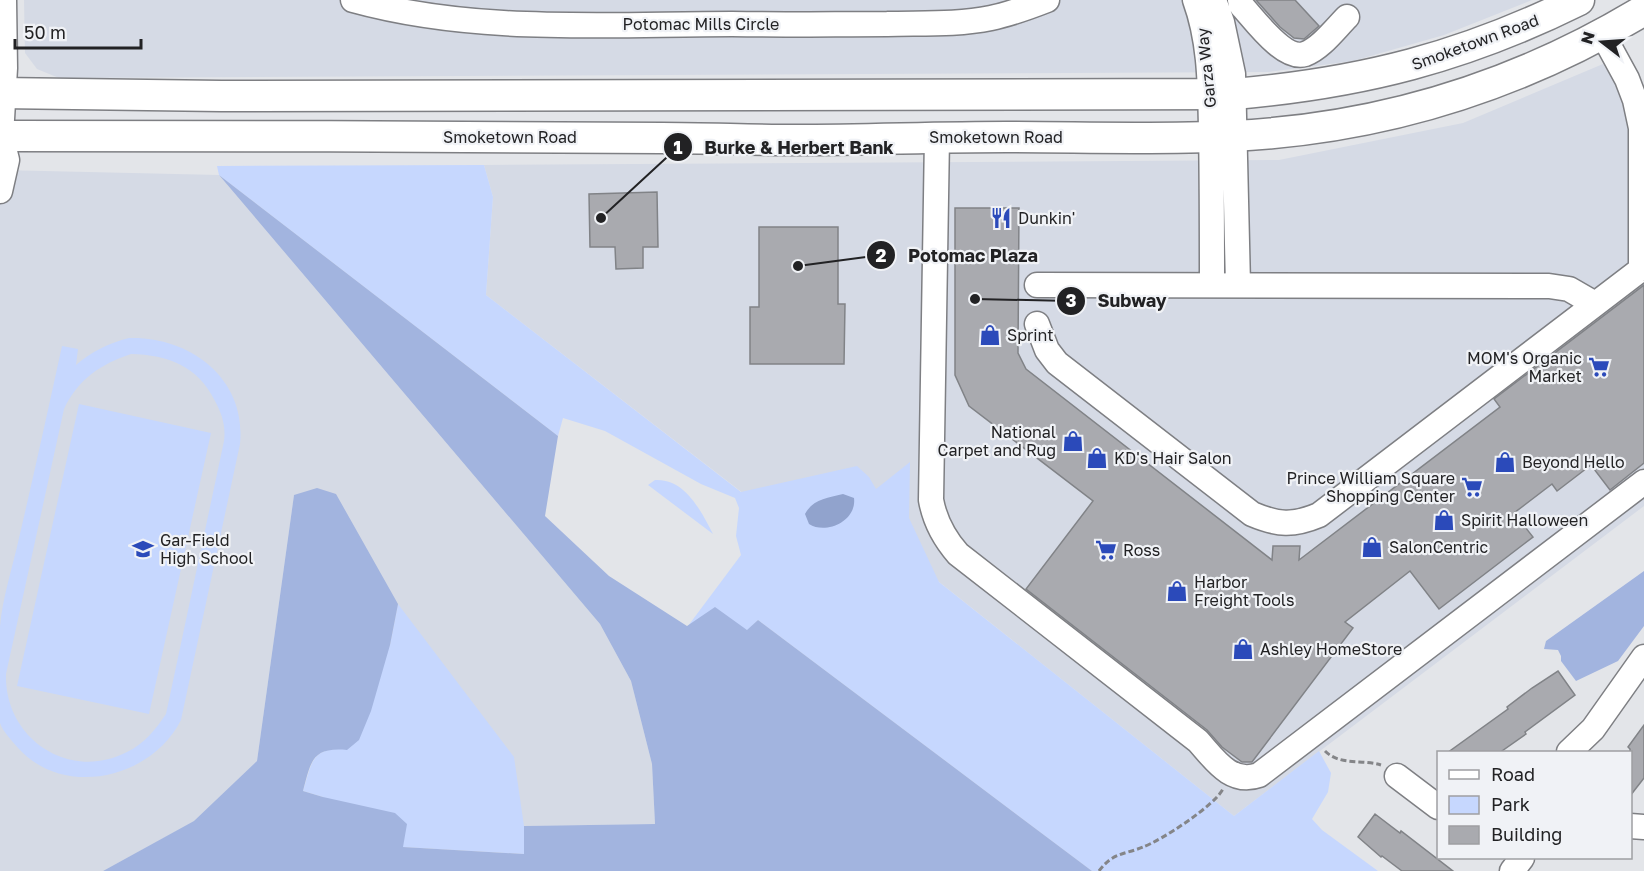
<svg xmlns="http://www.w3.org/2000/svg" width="1644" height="871" font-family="'Golos Text',sans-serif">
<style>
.built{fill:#d5dae5}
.green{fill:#c6d7fe;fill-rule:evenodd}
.forest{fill:#a2b4df}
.water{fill:#91a3cd}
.building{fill:#a9aaaf;stroke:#818387;stroke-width:1.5}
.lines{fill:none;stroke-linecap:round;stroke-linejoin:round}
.minor-casing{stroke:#7e7f83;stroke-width:27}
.major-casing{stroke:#7e7f83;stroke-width:33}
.path{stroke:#848588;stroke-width:3;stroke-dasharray:6 3;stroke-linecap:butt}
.minor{stroke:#fff;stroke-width:24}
.major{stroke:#fff;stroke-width:30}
.labels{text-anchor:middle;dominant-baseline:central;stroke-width:4.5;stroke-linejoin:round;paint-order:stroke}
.street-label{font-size:16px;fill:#222224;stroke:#f0f2f6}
.poi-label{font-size:16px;fill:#222224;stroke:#f0f2f6;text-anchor:start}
.leader{fill:none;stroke:#222224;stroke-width:2}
.callout-dot{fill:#222224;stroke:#f0f2f6;stroke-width:2}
.mark-label{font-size:18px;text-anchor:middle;font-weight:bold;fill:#fff}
.callout-label{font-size:18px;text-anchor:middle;font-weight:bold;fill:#222224;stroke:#f0f2f6;stroke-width:4.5;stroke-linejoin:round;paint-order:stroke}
</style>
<rect width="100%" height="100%" fill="#e3e5e9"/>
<path class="built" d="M24,0H1532L1444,35L1353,61L1269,72L59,78L37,69L25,53Z
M1603,64L1644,128V506L1234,816L909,558L866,588L486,295L493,197L484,165L1279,160L1463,123Z
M0,170L219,175L600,624L631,681L652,764L655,824L524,826L403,847L395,813L328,748L294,495L257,761L195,821L103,871H0Z"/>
<path class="green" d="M484,165L493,197L486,295L741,492L857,466L869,477L876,489L910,462L909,518L939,582L1234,816L1319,751L1331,773L1328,792L1312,819L1322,830L1378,871H1092L758,620L748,630L688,626L741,555L736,536L739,508L735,498L701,484L605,431L563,418L558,436L219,175L217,166Z
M129,338C189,336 247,378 240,444L181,720C152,778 65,799 19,749C13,742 3,732 0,723C0,711 0,694 0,682C0,664 0,645 0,627C2,599 13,566 19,538C34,474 48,410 62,346L78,349L76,365C91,352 109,343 129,338ZM131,354C168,355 198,366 215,401C222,414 226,426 224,441L166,714C156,729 144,744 127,752C69,782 4,738 6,674L64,409C78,379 101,364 131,354Z
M79,404L211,433L149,714L17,686Z
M655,480C685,478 701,511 713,534L648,485Z
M398,604L514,757L524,826V854L403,847L323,797L303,791C312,761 312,747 347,749L390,645Z"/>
<path class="forest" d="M219,175L558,436L545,516L609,576L687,626L715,607L747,630L758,620L1092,871H103L194,821L257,761L294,495L317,488L336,494L398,604L390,645L371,711L359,740L347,750C312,747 311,761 303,791L323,797L395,813L407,824L403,847L524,854V826L655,824L652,764L631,681L600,624Z
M1644,571V626L1618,661L1576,681L1561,661V656L1558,650L1544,649L1546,641Z"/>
<path class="water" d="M843,494L854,498C857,521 826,535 809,524L805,514C813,499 827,498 843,494Z"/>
<path class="building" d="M1256,0H1295L1319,26L1304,39L1294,38L1280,27Z
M657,192L658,247H643V268L616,269L615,247H590L589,194Z
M955,208H1019L1018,353L1026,369L1272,560L1273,546H1300L1299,560L1500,407L1494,399L1644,285V463L1610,490L1591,465L1557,491L1552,484L1514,513L1533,537L1439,609L1410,571L1345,622L1353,628L1252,762H1242L1222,747L1207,730L1026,589L1093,501L969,406L955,375Z
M759,227H838V304H845L844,364H750V307H759Z
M1558,671L1575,695L1525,732L1526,734L1499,753H1447L1508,709L1507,707L1532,688Z
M1644,725V778L1630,796V749L1628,747Z
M1375,814L1400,833L1401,831L1453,871H1402L1382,856L1381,857L1358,837Z"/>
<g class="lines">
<defs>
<path id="minor" d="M353,0C476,34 607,24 732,24C784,25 835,24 887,24C922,23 957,25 991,18C1010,14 1029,7 1047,0
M1195,0C1210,41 1210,84 1211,128C1212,180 1212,233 1212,285
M1214,0L1222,22L1233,74L1238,285
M1240,0L1241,5C1254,19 1284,61 1305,54C1321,48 1335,29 1347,17
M1603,35L1627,79L1635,100L1641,128V269
M937,137L931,500C935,522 944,538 958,554L1198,741C1215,760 1231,785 1259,775L1644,482
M0,191L7,160L1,136L5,68L4,0
M1037,285L1549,286L1569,289L1595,304
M1037,324L1047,350L1057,363L1252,514C1278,525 1293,526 1319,515L1644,267
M1569,752L1593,729L1644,657
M1397,776L1438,807
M1630,826L1644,827
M1512,871L1522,858"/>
<path id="major" d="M0,93L221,96L1234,94C1362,83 1464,57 1579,0
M0,136C221,136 441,136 662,138C707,138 752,140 796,140C866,140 936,137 1006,137C1081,137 1157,140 1232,136C1381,129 1517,87 1644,10"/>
</defs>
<use href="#minor" class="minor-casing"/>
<use href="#major" class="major-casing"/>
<path class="path" d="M1325,751C1340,766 1361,759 1381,765
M1099,871C1113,852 1124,855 1143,847C1162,840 1214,806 1223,789"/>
<use href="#minor" class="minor"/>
<use href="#major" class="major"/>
</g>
<defs>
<symbol id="restaurant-bare" viewBox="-9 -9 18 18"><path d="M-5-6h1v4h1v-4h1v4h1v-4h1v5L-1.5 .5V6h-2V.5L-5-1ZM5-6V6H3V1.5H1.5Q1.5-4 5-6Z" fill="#2b4aba" stroke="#f0f2f6" stroke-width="2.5" paint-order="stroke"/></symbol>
<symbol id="shop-bare" viewBox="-9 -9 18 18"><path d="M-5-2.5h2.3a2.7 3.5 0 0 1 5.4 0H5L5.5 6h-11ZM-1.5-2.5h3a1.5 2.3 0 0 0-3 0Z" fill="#2b4aba" stroke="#f0f2f6" stroke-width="2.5" paint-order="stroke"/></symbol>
<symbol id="supermarket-bare" viewBox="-9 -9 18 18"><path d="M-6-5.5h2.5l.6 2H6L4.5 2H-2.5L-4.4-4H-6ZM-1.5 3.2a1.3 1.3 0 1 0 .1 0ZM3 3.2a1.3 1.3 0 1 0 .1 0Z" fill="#2b4aba" stroke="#f0f2f6" stroke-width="2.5" paint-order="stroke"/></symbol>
<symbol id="school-bare" viewBox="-9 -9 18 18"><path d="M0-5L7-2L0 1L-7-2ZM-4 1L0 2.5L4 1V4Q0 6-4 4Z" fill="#2b4aba" stroke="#f0f2f6" stroke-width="2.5" paint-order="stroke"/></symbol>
</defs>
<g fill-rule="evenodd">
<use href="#restaurant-bare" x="986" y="203" width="30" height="30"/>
<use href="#shop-bare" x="975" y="320" width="30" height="30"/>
<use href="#supermarket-bare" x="1584" y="352" width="30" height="30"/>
<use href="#shop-bare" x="1058" y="426" width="30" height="30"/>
<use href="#shop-bare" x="1082" y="443" width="30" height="30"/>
<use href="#shop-bare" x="1490" y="447" width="30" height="30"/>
<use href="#supermarket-bare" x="1457" y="472" width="30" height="30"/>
<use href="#shop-bare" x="1429" y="505" width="30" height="30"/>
<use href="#shop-bare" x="1357" y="532" width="30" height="30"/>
<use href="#school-bare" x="128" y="534" width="30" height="30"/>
<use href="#supermarket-bare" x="1091" y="535" width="30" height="30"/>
<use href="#shop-bare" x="1162" y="576" width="30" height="30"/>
<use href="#shop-bare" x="1228" y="634" width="30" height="30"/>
</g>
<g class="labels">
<g class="street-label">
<text x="701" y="24">Potomac Mills Circle</text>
<text transform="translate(1475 42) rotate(-20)">Smoketown Road</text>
<text transform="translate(1206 68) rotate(-96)">Garza Way</text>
<text x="510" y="137">Smoketown Road</text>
<text x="996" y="137">Smoketown Road</text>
</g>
<g class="poi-label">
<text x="1018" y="218">Dunkin'</text>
<text x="1007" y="335">Sprint</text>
<text x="1582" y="358" text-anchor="end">MOM's Organic<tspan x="1582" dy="18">Market</tspan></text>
<text x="1056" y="432" text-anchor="end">National<tspan x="1056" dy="18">Carpet and Rug</tspan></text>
<text x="1114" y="458">KD's Hair Salon</text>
<text x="1522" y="462">Beyond Hello</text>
<text x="1455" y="478" text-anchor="end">Prince William Square<tspan x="1455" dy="18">Shopping Center</tspan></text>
<text x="1461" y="520">Spirit Halloween</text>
<text x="160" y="540">Gar-Field<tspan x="160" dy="18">High School</tspan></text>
<text x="1389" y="547">SalonCentric</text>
<text x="1123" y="550">Ross</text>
<text x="1194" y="582">Harbor<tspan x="1194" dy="18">Freight Tools</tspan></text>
<text x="1260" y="649">Ashley HomeStore</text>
</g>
</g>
<path class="leader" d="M601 218L678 147M798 266L881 255M975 299L1071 301"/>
<g class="callout-dot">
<circle cx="601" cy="218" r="6"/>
<circle cx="798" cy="266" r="6"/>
<circle cx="975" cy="299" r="6"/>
<circle cx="678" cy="147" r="15"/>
<circle cx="881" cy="255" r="15"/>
<circle cx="1071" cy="301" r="15"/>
</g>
<g class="mark-label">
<text x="678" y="154">1</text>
<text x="881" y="262">2</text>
<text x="1071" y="307">3</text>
</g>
<g class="callout-label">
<text x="799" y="154">Burke &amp; Herbert Bank</text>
<text x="973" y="262">Potomac Plaza</text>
<text x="1132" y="307">Subway</text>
</g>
<rect x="1437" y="751" width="195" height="108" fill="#f0f2f6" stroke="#9e9fa2" stroke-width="1.5"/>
<rect x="1449" y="770" width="30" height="9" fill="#ffffff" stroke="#9e9fa2" stroke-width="1.5"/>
<text x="1491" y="781" font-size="18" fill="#222224">Road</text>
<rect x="1449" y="796" width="30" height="18" fill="#c6d7fe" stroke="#9e9fa2" stroke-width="1.5"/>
<text x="1491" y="811" font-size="18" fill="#222224">Park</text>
<rect x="1449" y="826" width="30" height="18" fill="#a9aaaf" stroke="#9e9fa2" stroke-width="1.5"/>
<text x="1491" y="841" font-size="18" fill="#222224">Building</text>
<g transform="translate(1602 42) rotate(287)" stroke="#f0f2f6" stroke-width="4.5" paint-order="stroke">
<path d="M0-4.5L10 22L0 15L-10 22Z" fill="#222224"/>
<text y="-9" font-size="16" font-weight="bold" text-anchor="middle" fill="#222224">N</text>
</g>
<path d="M15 39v9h126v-9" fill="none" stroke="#222224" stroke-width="3"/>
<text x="24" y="39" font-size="18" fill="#222224" stroke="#f0f2f6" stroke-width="4.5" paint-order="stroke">50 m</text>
</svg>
